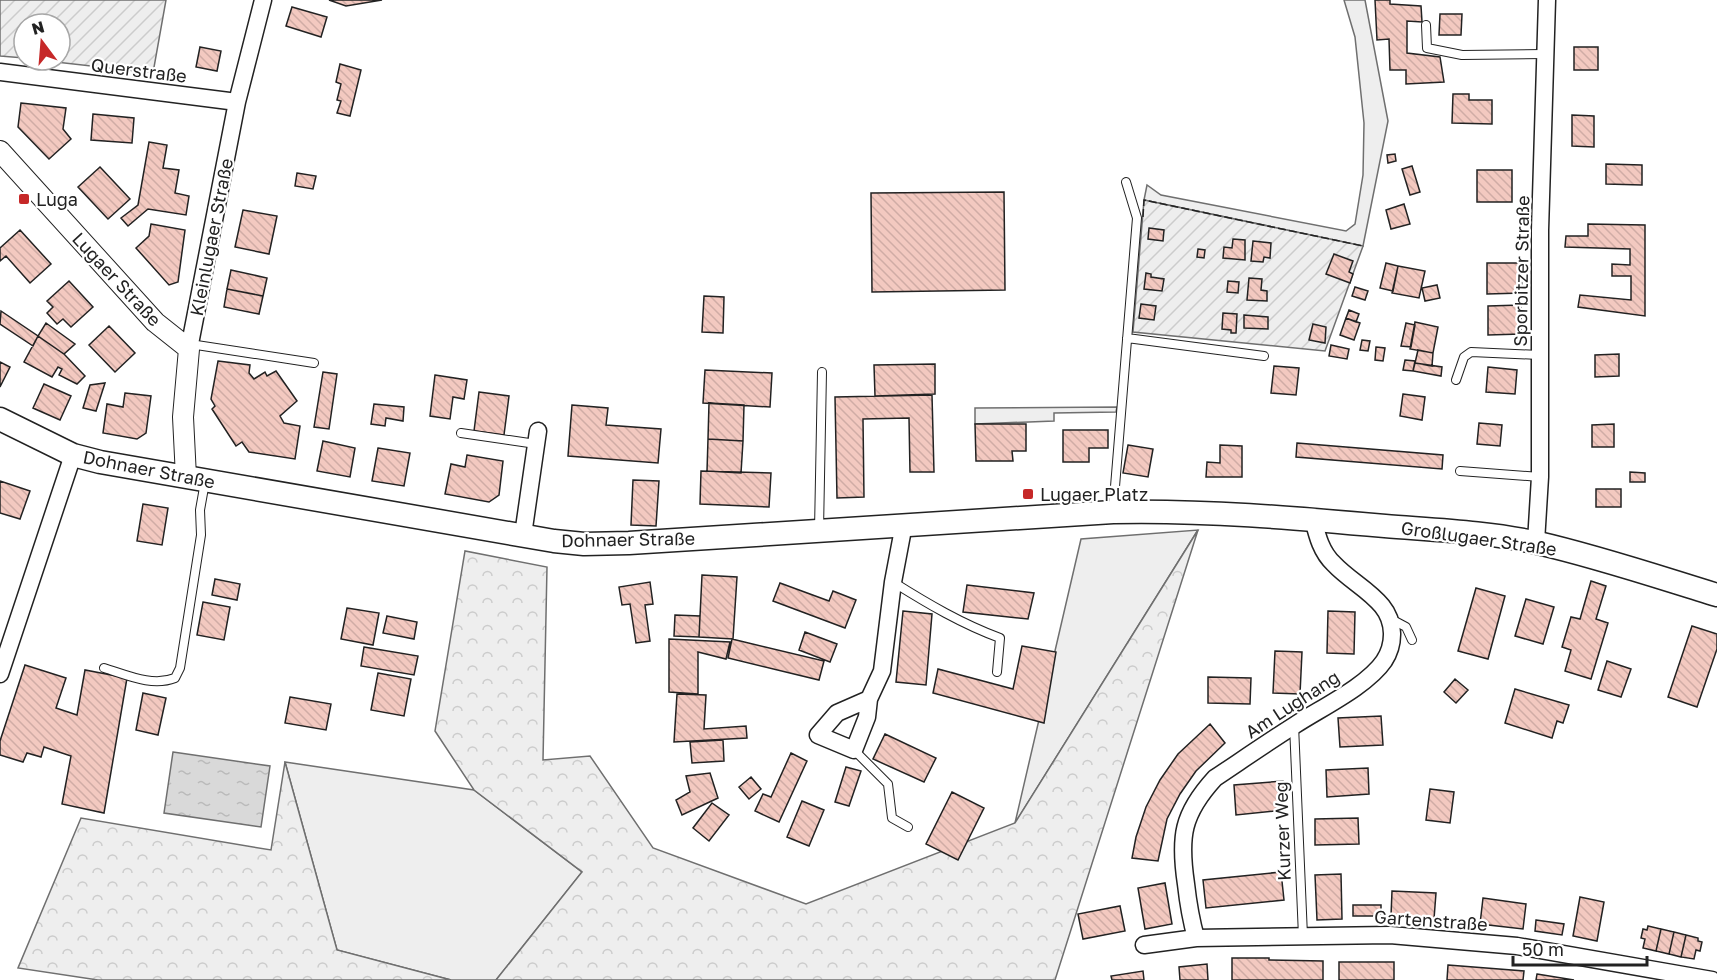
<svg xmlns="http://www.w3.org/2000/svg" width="1717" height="980" font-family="'Golos Text',sans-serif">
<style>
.grass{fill:#eee;stroke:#6f6f6f;stroke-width:1.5}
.forest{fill:url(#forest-crowns);stroke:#6f6f6f;stroke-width:1.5}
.garden{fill:url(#garden-furrows);stroke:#6f6f6f;stroke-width:1.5}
.water{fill:url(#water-ripples);stroke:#6f6f6f;stroke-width:1.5}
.building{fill:url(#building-back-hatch);stroke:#222;stroke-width:1.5}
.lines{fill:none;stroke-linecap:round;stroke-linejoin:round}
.service-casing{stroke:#222;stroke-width:10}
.minor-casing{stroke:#222;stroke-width:19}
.tertiary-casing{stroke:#222;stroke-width:22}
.secondary-casing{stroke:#222;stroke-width:25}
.service{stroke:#fff;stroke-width:8}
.minor{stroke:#fff;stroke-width:16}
.tertiary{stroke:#fff;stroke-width:20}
.secondary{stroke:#fff;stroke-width:22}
.fence{stroke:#222;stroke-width:1.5;stroke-dasharray:8 3;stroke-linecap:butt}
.poi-dot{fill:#c62828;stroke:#fff;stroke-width:2}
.labels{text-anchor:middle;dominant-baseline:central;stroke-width:4.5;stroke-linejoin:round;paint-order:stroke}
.street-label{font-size:18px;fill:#222;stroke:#fff}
.poi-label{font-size:18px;fill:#222;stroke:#fff;text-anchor:start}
</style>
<defs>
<pattern id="forest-crowns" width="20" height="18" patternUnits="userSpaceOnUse" patternTransform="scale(1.5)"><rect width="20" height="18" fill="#eee"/><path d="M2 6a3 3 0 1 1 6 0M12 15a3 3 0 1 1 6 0" fill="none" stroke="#ccc"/></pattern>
<pattern id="garden-furrows" width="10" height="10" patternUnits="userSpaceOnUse" patternTransform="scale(1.5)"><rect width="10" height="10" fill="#eee"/><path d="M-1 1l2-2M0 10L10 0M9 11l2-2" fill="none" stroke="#ccc"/></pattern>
<pattern id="water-ripples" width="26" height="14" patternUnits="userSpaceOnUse" patternTransform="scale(1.5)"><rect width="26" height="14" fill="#d9d9d9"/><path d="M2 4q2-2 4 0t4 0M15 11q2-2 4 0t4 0" fill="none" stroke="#bababa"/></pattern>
<pattern id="building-back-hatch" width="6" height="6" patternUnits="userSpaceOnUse" patternTransform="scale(1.5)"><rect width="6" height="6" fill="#f3c9c0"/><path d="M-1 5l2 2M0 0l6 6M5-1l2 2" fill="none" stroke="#d0aca5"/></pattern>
</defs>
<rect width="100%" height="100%" fill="#fff"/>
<path class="grass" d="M1344,0H1365L1388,121L1363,246L1144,200L1147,185L1161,195L1346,231L1355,224L1363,175L1364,123L1355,37Z
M1117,407L1116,412L1054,413V421L975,424V408Z
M1198,530L1015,823L1081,539Z
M285,762L474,790L582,872L496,980H451L337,950Z"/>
<path class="forest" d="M1198,530L1055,980H496L582,872L474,790L435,731L465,551L547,567L543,760L590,756L653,848L806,904L1015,823Z
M285,762L337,950L451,980H98L18,968L81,818L271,850Z"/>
<path class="garden" d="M0,0H166L153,73L38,60H60V24H24V58L0,56Z
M1144,200L1363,246L1325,351L1133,332Z"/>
<path class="water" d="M173,752L270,766L261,827L164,813Z"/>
<path class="building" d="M329,0H382L346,6Z
M1375,0H1390V4L1421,6L1422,22L1407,21V53L1440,57L1444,82L1406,84V70H1390L1389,39L1377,40Z
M292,7L327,17L321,37L286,26Z
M1440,14H1462L1461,35H1439Z
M200,47L221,51L217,71L196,67Z
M1574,47H1598V70H1574Z
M340,64L361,70L350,116L337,113L341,101L337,100L341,84L336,82Z
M1453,94H1469V100H1492V124L1452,123Z
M21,103L66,108L63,129L71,139L49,159L18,127Z
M93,114L134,118L132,143L91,140Z
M1572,115L1594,116V147L1572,146Z
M149,142L167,145L163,168L179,170L175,193L189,196L186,215L148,209L128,226L121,218L138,205Z
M1395,154L1396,161L1388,163L1387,155Z
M1606,164L1642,165V185L1606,184Z
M1412,166L1420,192L1410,195L1402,169Z
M100,167L130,199L108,219L78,187Z
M1477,170H1512V202H1477Z
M297,173L316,176L313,189L295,186Z
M1004,192L1005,290L872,292L871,193Z
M1404,204L1410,224L1391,229L1386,210Z
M243,210L277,216L269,254L235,247Z
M151,224L185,230L178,282L169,285L136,248L149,236Z
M1588,224L1645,225V316L1578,307L1580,295L1631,300V276H1612V264L1630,265V249L1565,247L1566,236H1588Z
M1149,228L1164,230L1163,241L1148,239Z
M20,230L51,264L30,283L6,256L0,261V248Z
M1233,239L1245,240V260L1223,258L1224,247L1232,248Z
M1253,241L1271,243L1270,258L1264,257L1263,262L1251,261Z
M1198,249L1205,250L1204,258L1197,257Z
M1334,254L1353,261L1349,272L1353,274L1350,283L1326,274Z
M1386,263L1398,266L1393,291L1380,288Z
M1487,263H1521L1522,293L1487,294Z
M1398,266L1425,271L1419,298L1392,293Z
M231,270L267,278L263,296L227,289Z
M1146,273L1151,274V277L1164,279L1162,291L1144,289Z
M1249,278L1262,279L1261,290L1267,291V301L1247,300Z
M69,281L93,307L71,327L63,319L57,324L47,313L53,307L47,301Z
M1228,281L1239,282L1238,293L1227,292Z
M1437,285L1440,298L1425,301L1422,288Z
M1355,287L1368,291L1365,300L1352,296Z
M227,289L263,296L259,314L224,307Z
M704,296L724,297L723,333L702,332Z
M1141,304L1156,306L1154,320L1139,318Z
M1521,305V334L1488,335V306Z
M1349,310L1359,314L1356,322L1346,318Z
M1,311L38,336L33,346L0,324Z
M1223,313L1237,314L1236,333H1231V330L1222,329Z
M1244,315L1268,317V329L1244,328Z
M1346,318L1360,323L1354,340L1340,335Z
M1415,322L1438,327L1433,353L1410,349Z
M46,323L75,344L64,354L38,336Z
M1406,323L1415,325L1411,347L1401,346Z
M1313,324L1326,327L1325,343L1309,340Z
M109,326L135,353L115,372L89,345Z
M38,336L64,354L85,376L77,384L59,375L62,369L58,367L52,377L24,362Z
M1362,340L1370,341L1368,351L1360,350Z
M1331,345L1349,349L1347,359L1329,356Z
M1376,347L1385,348L1383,361L1375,360Z
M1418,350L1433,353L1432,366L1415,363Z
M1619,354V376L1595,377V355Z
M1405,360L1415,361L1413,371L1403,370Z
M218,361L250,365L249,373L254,379L265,372L267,376L276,371L297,401L280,416L284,423L300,426L295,459L249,452L242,442L236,446L212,409L215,406L211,399Z
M0,362L10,367L0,387Z
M1415,363L1442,367L1441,376L1413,371Z
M935,364V394L875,396L874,365Z
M1274,366L1299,368L1296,395L1271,393Z
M1488,367L1517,370L1515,394L1486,392Z
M705,370L772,373L770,407L703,403Z
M323,372L337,374L329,429L314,427Z
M435,375L467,380L464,399L453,397L450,419L430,416Z
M105,383L96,411L83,408L90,385Z
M44,384L71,396L60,420L33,408Z
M479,392L509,396L504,435L474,431Z
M125,393L151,396L146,433L137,439L103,433L107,404L123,407Z
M1403,394L1425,397L1422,420L1400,416Z
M932,395L934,472H910L909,418L863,419L864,497L837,498L835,397Z
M709,403L744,405L743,441L708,439Z
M374,404L404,407L403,421L386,418L385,426L371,424Z
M572,405L608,408L606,425L661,429L658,463L568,456Z
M1479,423L1502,425L1500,446L1477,444Z
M975,424H1026V451H1012L1013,461H976Z
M1614,424V447H1592V425Z
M1063,430H1108V448H1089V462H1063Z
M708,439L743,441L741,473L707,471Z
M323,441L355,448L350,477L317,471Z
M1297,443L1443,455L1442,469L1296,457Z
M1128,445L1153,449L1148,477L1123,473Z
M1220,445L1242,446V477H1206L1207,462L1220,463Z
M378,448L410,453L404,486L372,481Z
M467,455L503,461L499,495L489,502L445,494L451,464L465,467Z
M701,471L771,473L769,507L700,504Z
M1630,472L1645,473V482H1630Z
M633,480L659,481L656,526L631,525Z
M0,481L30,491L20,519L0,513Z
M1596,489H1621V507H1596Z
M143,504L168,508L162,545L137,541Z
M702,575L737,577L733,639L699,637Z
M215,579L240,584L237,600L212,595Z
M1591,581L1606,586L1596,619L1608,623L1591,679L1565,671L1571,650L1562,647L1571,617L1580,619Z
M650,582L653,604L645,605L650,641L636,643L630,604L622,605L619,587Z
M780,583L829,601L833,591L856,600L845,628L773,601Z
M967,585L1034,593L1028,619L963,612Z
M1476,588L1505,596L1488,659L1458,651Z
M1526,599L1554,607L1543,644L1515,636Z
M203,602L230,607L224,640L197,635Z
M347,608L379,613L373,645L341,639Z
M903,611L932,614L926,685L896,682Z
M1328,611L1355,612L1354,654L1327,653Z
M675,615L700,616L699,637L674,636Z
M387,616L417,622L414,639L383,633Z
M1692,626L1717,634V649L1697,707L1668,697Z
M805,632L837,644L830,662L799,650Z
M669,639L730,642L726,659L698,652V694L669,692Z
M732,639L824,661L819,680L728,658Z
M1022,646L1056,652L1044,723L933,693L938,669L1013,689Z
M364,647L418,656L414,675L361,666Z
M1275,651L1302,652L1300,694L1273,693Z
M1607,661L1631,669L1621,697L1598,690Z
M25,665L66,678L56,708L77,715L85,670L127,678L104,813L62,804L71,756L44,747L41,757L27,753L23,762L0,755V741Z
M378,673L411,679L404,716L371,710Z
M1208,677L1251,678L1250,704L1208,703Z
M1455,679L1468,690L1456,703L1444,692Z
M1515,689L1569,705L1563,723L1557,721L1552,738L1505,723Z
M143,693L166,698L158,735L136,730Z
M677,694L706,695L704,729L746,726L747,738L674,742Z
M290,697L331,704L326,730L285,723Z
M1381,716L1383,745L1340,747L1338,718Z
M1210,724L1225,743L1196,771L1180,794L1167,819L1158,861L1132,858L1136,837L1146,807L1160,780L1178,754Z
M885,734L936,758L924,782L873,759Z
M723,740L724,761L692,763L690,742Z
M791,753L807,761L779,822L755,811L763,794L771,797Z
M846,767L861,771L849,806L835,802Z
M1368,768L1369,794L1327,797L1326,770Z
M710,773L718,798L682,815L676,800L690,792L686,776Z
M751,777L761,789L749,799L739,787Z
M1283,781L1285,810L1236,815L1234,785Z
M1430,789L1454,792L1450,823L1426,820Z
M952,792L984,808L958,860L926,844Z
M802,801L824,810L809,846L787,837Z
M712,803L729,815L709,841L693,828Z
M1358,818L1359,844L1315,845V819Z
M1281,872L1284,900L1206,908L1203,880Z
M1341,874L1342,919L1317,920L1315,875Z
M1165,883L1172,924L1145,929L1138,888Z
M1392,891L1436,893L1434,919L1391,916Z
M1580,897L1604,902L1597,941L1573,936Z
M1483,898L1526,904L1523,929L1480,924Z
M1353,905H1381V916H1353Z
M1120,906L1125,931L1083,939L1078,914Z
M1536,920L1564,924L1562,935L1535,931Z
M1648,926L1661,929L1656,951L1643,948L1645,939L1641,938L1643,929L1647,930Z
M1661,929L1674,932L1669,954L1656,951Z
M1674,932L1686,935L1681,957L1669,954Z
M1686,935L1698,938V941L1702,942L1700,951L1696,950L1694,959L1681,957Z
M1232,958H1269V960L1323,961V980H1232Z
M1339,962H1394V980H1339Z
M1207,964L1208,980H1180L1179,967Z
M1448,965L1524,971L1523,980H1447Z
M1143,971L1144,980H1112L1111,976Z
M1537,974L1574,980H1536Z"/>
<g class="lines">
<defs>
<path id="service" d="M1426,25L1427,48L1462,55L1545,54
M1127,338L1264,356
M190,344L314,363
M1456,380L1464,357L1471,352L1539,355
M461,433L536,444
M1460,471L1540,477
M1113,511L1137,218L1126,182
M819,530L822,372
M893,582C928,604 962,624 1000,638L997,672
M1391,619L1406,627L1412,640
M104,668C127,675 152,687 175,678L180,668L201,535L200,510L205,482
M1294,725L1303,936
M854,750L888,784L892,818L908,827"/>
<path id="minor" d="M0,72L237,102
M189,349L237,102L263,0
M523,535L538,431
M1536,542L1540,477V230L1547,0
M0,674L73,455
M869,699L867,717L854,750L818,735L837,713L869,699L882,671L893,582L904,524
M1196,938C1191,920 1188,902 1186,884C1179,837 1182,814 1215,778C1242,760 1268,742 1295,725C1321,708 1367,686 1384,661C1395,644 1395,622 1382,606C1368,589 1349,580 1334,564C1321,552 1317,535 1313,519
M1144,945L1196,938L1390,935L1517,946L1712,980"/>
<path id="tertiary" d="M0,151L155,322L189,349L183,417L186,477"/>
<path id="secondary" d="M0,419L73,455L100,462L554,541L584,544L629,543L1113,512C1204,510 1295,518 1385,526C1435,530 1489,532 1538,543C1599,557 1658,577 1717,595"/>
</defs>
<use href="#service" class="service-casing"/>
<use href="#minor" class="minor-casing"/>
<use href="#tertiary" class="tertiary-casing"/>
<use href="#secondary" class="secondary-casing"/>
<use href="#service" class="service"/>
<use href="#minor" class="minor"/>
<use href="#tertiary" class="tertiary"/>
<use href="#secondary" class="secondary"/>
<path class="fence" d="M1143,217L1144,200L1363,246"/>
</g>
<g class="poi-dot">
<rect x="18" y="193" width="12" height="12" rx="3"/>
<rect x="1022" y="488" width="12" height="12" rx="3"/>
</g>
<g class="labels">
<g class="street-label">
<text transform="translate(139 70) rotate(7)">Querstraße</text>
<text transform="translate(211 237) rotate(-79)">Kleinlugaer Straße</text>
<text transform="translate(1521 271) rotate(-89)">Sporbitzer Straße</text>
<text transform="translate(117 279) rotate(47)">Lugaer Straße</text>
<text transform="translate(149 469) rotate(11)">Dohnaer Straße</text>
<text transform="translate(1479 538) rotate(8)">Großlugaer Straße</text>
<text transform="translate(628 539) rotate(-1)">Dohnaer Straße</text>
<text transform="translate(1292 704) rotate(-33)">Am Lughang</text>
<text transform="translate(1282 831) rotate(-92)">Kurzer Weg</text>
<text transform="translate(1431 920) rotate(4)">Gartenstraße</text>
</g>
<g class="poi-label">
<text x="36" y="199">Luga</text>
<text x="1040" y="494">Lugaer Platz</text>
</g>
</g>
<g transform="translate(42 42) rotate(344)"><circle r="28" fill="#ffffff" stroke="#a7a7a7" stroke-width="1.5"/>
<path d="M0-4.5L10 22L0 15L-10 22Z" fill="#c62828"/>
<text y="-9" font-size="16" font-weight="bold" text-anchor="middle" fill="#222222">N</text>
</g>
<path d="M1513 956v9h134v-9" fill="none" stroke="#222222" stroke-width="3"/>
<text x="1522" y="956" font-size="18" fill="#222222" stroke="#ffffff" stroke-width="4.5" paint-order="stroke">50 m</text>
</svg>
